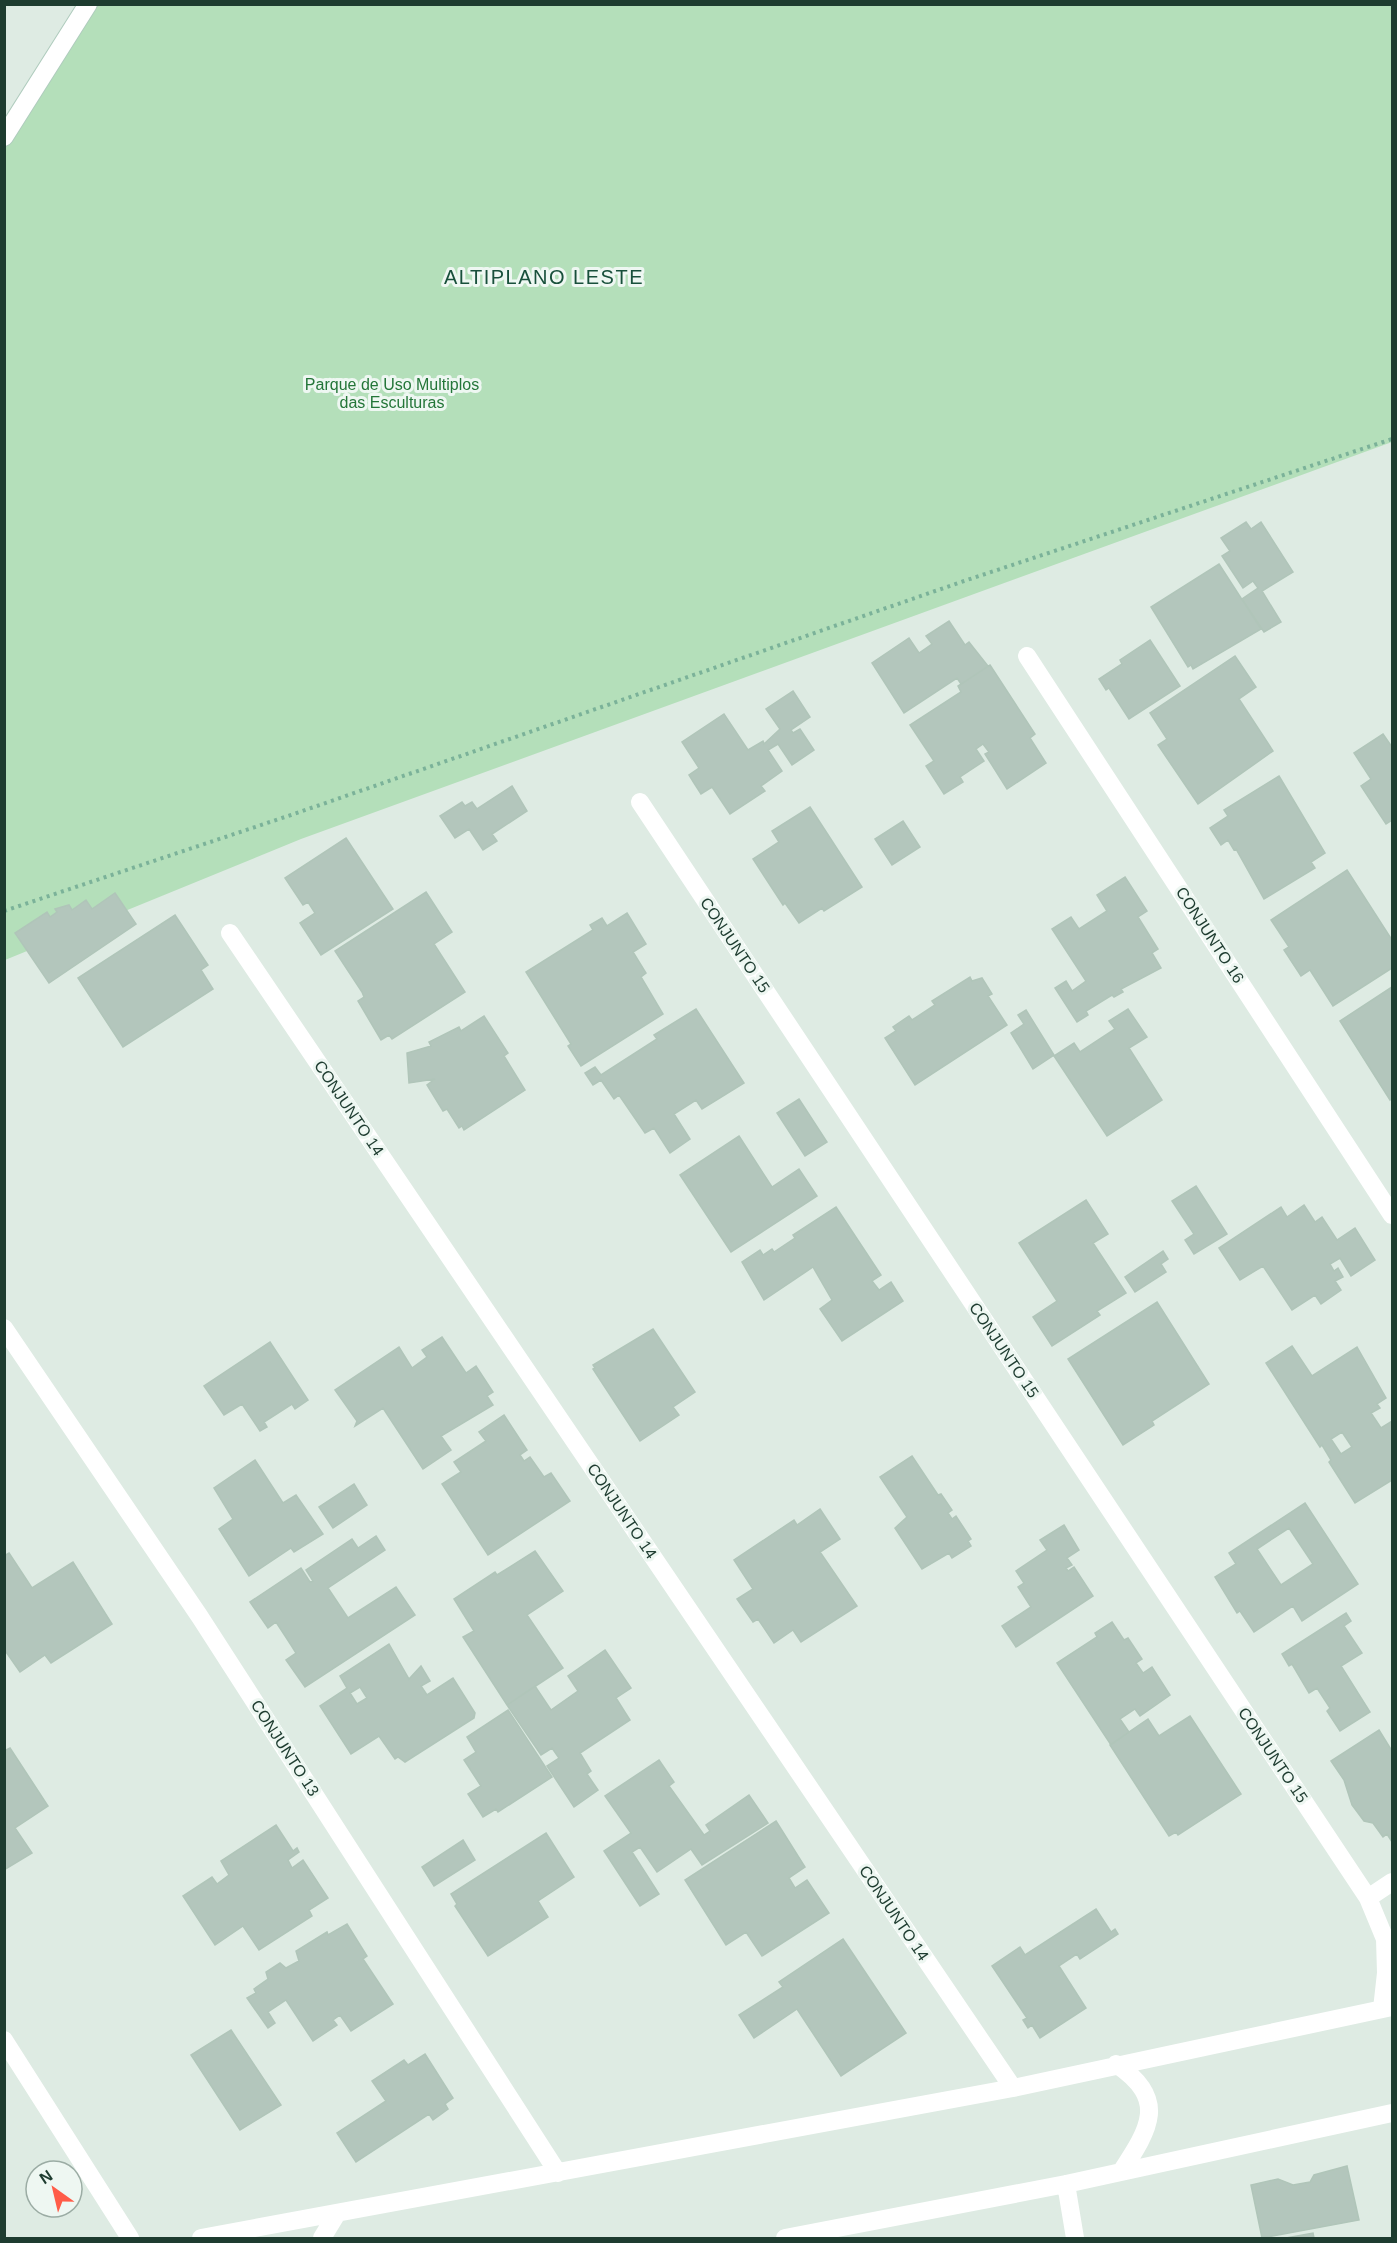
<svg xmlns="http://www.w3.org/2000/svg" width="1397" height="2243" font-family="Helvetica,sans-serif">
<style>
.green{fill:#b4dfba}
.building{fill:#b3c6bc;stroke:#b0c5b9;stroke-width:1.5;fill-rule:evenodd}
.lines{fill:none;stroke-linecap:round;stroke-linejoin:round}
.secondary-casing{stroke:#b0ccbe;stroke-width:20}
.path{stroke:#7bb299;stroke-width:4;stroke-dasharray:3 4.5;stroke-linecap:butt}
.street{stroke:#fff;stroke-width:18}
.secondary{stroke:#fff;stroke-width:18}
.labels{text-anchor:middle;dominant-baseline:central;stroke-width:6;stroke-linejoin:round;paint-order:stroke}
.park-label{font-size:16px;fill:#247639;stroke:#eef7f2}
.street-label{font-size:16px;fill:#1e3c30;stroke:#eef7f2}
.quarter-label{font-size:20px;letter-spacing:1.5px;fill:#18503b;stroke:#eef7f2}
</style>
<rect width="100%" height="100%" fill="#deebe3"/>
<path class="green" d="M83,5H1392V442L301,839L5,960L4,128Z"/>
<path class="building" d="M1246,522L1251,529L1261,522L1293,572L1262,591L1281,622L1264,632L1242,599L1258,588L1253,581L1243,588L1222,556L1230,551L1221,538Z
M1219,564L1261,629L1193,669L1191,665L1188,667L1151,607Z
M949,621L965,645L969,642L988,666L961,684L957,678L904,713L872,663L909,638L919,653L932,644L926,636Z
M1150,640L1180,686L1129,719L1109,688L1106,690L1099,679L1122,664L1120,660Z
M1235,656L1256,687L1239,699L1273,751L1198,804L1158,745L1167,739L1150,713Z
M990,665L1035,734L1030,738L1046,763L1007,789L985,754L989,752L983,744L976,749L984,761L960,777L963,782L944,794L926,766L934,761L910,725L961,692L958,686Z
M793,691L810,717L791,730L793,733L800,729L814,750L792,765L778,744L768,750L782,771L761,786L765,791L730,814L712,787L701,794L694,783L689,775L699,768L682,742L724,714L748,750L763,741L764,744L780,729L766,709Z
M1383,734L1392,747V820L1386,824L1361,786L1371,779L1354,753Z
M1279,776L1325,853L1311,862L1315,868L1264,899L1236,849L1234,850L1228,840L1221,845L1210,828L1228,816L1224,810Z
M512,786L527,811L492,834L497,841L483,850L469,829L455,838L440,816L462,802L465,806L472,802L477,809Z
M810,807L862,887L824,911L822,908L799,923L785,903L783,905L753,859L779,842L772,831Z
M903,821L920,847L892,865L875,839Z
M346,838L393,909L321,955L300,923L315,913L308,902L303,905L285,878Z
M1347,870L1392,940V968L1333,1006L1310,970L1301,976L1284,950L1289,947L1271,920Z
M1125,877L1147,911L1138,917L1158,949L1152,953L1161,968L1121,989L1123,992L1114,997L1112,995L1086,1011L1088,1015L1077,1022L1055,988L1066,981L1072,991L1086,981L1052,929L1071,917L1079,929L1107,911L1097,895Z
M426,892L452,932L434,944L465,992L392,1039L389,1035L381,1040L358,1001L364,997L362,992L335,951Z
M115,893L136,924L49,983L15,933L47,912L50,917L57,912L55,909L69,905L72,910L86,900L92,909Z
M627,913L646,944L633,952L646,973L641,977L663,1014L581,1066L568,1046L571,1044L526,972L593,930L590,925L602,918L607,926Z
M175,915L208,965L201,970L213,989L123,1047L78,978Z
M970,977L972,981L982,978L992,994L988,996L1007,1025L915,1085L885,1038L896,1031L893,1027L909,1016L912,1020L935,1005L932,1001Z
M1392,987V1098L1390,1100L1340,1021Z
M696,1009L744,1083L702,1109L696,1100L674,1114L690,1139L670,1153L654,1128L645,1133L619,1095L614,1099L601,1080L593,1085L585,1073L595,1067L601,1075L657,1039L654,1035Z
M1128,1009L1147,1037L1129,1048L1162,1100L1107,1136L1054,1056L1074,1043L1080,1052L1115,1029L1109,1021Z
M1026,1010L1054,1055L1033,1069L1011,1033L1024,1024L1018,1015Z
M484,1016L508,1053L504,1056L525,1090L464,1130L462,1126L459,1128L447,1109L443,1111L427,1085L435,1079L409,1083L407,1053L431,1046L429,1042L459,1027L461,1031Z
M799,1099L827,1142L805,1156L777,1113Z
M739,1136L772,1187L799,1169L817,1196L731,1252L680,1175Z
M1196,1186L1227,1234L1194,1254L1185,1240L1194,1234L1172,1201Z
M1086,1200L1108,1234L1093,1243L1126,1293L1097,1311L1100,1315L1052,1346L1033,1317L1057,1301L1019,1243Z
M1304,1205L1315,1222L1322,1217L1337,1240L1355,1228L1375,1260L1351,1276L1340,1258L1330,1264L1334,1271L1338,1268L1343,1277L1335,1281L1341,1290L1321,1304L1315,1295L1292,1310L1263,1266L1240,1280L1219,1248L1281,1207L1287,1217Z
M836,1207L881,1275L872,1281L879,1290L891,1282L903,1301L842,1341L820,1309L832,1300L813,1267L764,1300L742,1262L760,1250L763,1255L772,1249L774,1252L795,1238L793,1235Z
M1163,1251L1168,1259L1161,1264L1166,1272L1135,1292L1125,1277Z
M1157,1302L1209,1384L1152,1421L1154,1425L1123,1445L1068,1359Z
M653,1329L695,1392L673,1407L679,1415L640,1441L593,1369L595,1368L593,1365Z
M442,1337L466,1373L476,1366L493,1392L487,1396L493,1405L441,1436L451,1450L423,1469L383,1408L355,1426L357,1421L335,1390L399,1347L412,1368L427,1357L422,1350Z
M270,1342L308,1400L295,1409L292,1404L264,1422L267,1427L260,1431L242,1404L224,1415L204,1386Z
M1292,1346L1312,1376L1357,1347L1386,1398L1377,1404L1380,1408L1371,1413L1381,1428L1392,1421V1480L1355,1503L1329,1462L1331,1460L1322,1445L1320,1447L1266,1363ZM1342,1432L1352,1447L1341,1454L1331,1439Z
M504,1415L527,1450L520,1455L524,1461L530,1457L544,1477L551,1473L570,1501L488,1555L442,1484L461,1472L454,1462L486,1441L479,1432Z
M912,1456L938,1495L941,1494L952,1510L948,1513L952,1519L956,1516L971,1539L968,1541L971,1546L952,1558L949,1553L922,1569L895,1528L907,1517L880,1477Z
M255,1460L283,1503L296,1495L323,1534L294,1552L291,1548L249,1576L219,1529L233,1519L214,1488Z
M354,1484L367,1505L333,1528L319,1507Z
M1305,1503L1358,1584L1302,1621L1293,1606L1254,1632L1240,1611L1237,1613L1215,1577L1236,1564L1229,1553ZM1289,1528L1313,1564L1281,1585L1257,1549Z
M820,1509L840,1539L820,1552L857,1606L801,1642L793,1630L774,1643L758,1619L753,1622L737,1599L753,1589L734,1560L794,1520L797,1525Z
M1064,1525L1079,1550L1067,1558L1072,1565L1066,1568L1068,1571L1074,1567L1093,1596L1016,1647L1002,1626L1031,1607L1018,1587L1024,1583L1016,1571L1047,1550L1040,1540Z
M376,1536L385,1550L328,1588L348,1618L396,1587L415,1615L305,1687L286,1660L296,1653L291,1645L276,1622L268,1628L250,1602L301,1568L310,1582L313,1581L306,1570L352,1539L358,1548Z
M535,1551L563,1591L527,1615L563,1668L507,1705L463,1637L474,1631L454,1599L495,1572L497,1575Z
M9,1553L32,1588L73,1562L112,1624L51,1663L45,1655L20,1672L4,1649V1556Z
M1346,1613L1351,1621L1344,1626L1362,1653L1341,1666L1370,1712L1340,1731L1327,1711L1330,1708L1317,1688L1309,1693L1292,1664L1289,1666L1282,1654Z
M1112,1622L1124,1640L1128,1638L1142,1659L1136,1663L1143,1673L1152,1667L1170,1695L1140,1716L1135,1709L1120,1719L1129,1732L1111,1745L1057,1663L1097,1637L1095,1633Z
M389,1644L409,1679L421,1666L430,1681L421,1686L427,1695L453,1678L475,1713L474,1718L405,1762L398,1757L395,1759L379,1736L351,1754L320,1706L347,1688L340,1676ZM360,1687L367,1698L357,1704L350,1693Z
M605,1650L631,1688L616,1698L630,1720L580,1753L591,1771L587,1774L598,1790L574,1807L547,1766L559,1758L552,1748L541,1755L507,1705L535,1686L551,1710L578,1691L568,1676Z
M508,1710L552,1777L498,1812L496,1809L483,1817L468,1794L481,1786L464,1760L476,1752L467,1737Z
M1190,1716L1241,1794L1178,1835L1176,1832L1169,1836L1110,1745L1148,1719L1159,1736Z
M1379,1730L1392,1751V1842L1387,1834L1383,1837L1373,1823L1364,1821L1352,1805L1344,1780L1331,1761Z
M10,1748L48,1806L15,1828L32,1853L4,1870V1751Z
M659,1760L674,1782L669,1786L704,1835L710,1831L706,1825L749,1795L768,1823L702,1865L691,1849L657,1872L640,1847L632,1852L659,1894L640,1906L604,1851L631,1833L605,1796Z
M776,1821L805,1867L789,1878L795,1888L807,1880L829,1913L762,1956L746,1932L726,1945L685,1880Z
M276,1825L293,1851L297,1848L299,1852L288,1860L292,1868L303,1860L328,1898L309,1910L312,1916L259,1950L243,1926L215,1945L183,1896L212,1877L217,1884L229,1875L221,1861Z
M546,1833L574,1877L538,1901L548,1917L488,1956L455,1906L457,1904L451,1894Z
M463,1840L475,1860L434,1886L422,1867Z
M1096,1909L1111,1932L1115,1929L1118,1934L1080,1959L1077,1954L1059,1966L1086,2008L1040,2038L1032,2025L1028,2028L1023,2020L1027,2018L992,1966L1020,1947L1025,1955Z
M347,1924L367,1956L363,1959L393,2004L351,2031L340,2015L333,2020L337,2025L313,2041L286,2000L268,2012L275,2023L268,2028L247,1998L256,1993L254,1989L268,1979L266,1972L280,1963L286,1968L299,1961L296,1951L327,1932L328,1935Z
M843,1939L906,2033L841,2076L797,2009L754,2038L739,2015L783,1987L779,1982Z
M231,2030L281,2105L240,2130L191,2055Z
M425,2054L453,2098L445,2104L448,2109L433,2120L429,2114L356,2162L337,2133L386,2101L372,2081L404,2060L408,2065Z
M1347,2166L1359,2220L1262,2238L1251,2185L1278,2179L1293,2185L1310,2182L1314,2175Z
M1313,2233L1314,2238H1286Z"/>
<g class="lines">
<defs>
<path id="secondary" d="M4,137L88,4"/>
</defs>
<use href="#secondary" class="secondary-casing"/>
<path class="path" d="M4,911L291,815L964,581L1392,439"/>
<path class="street" d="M1027,656L1392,1215
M640,802L1368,1898L1385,1939L1386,1973L1382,2009
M230,933L1013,2088
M4,1328L200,1617L558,2173
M1368,1898L1392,1882
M4,2040L130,2238
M1116,2064C1168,2099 1150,2128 1121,2172
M1066,2184L1075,2238
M201,2238L1013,2088L1392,2007
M322,2238L336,2215
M785,2238L1066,2184L1392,2113"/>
<use href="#secondary" class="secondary"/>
</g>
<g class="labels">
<g class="park-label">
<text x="392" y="384">Parque de Uso Multiplos<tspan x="392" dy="18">das Esculturas</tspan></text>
</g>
<g class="street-label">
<text transform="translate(1210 935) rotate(57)">CONJUNTO 16</text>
<text transform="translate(735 945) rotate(56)">CONJUNTO 15</text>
<text transform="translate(349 1108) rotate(56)">CONJUNTO 14</text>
<text transform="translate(1004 1350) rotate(56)">CONJUNTO 15</text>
<text transform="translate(622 1511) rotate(56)">CONJUNTO 14</text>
<text transform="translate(285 1748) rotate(57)">CONJUNTO 13</text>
<text transform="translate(1273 1755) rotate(56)">CONJUNTO 15</text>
<text transform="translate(894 1913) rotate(56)">CONJUNTO 14</text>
</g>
<g class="quarter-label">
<text x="544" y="277">ALTIPLANO LESTE</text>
</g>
</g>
<rect width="1397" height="2243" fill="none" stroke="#1e3c30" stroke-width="12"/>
<g transform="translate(54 2189) rotate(326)"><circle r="28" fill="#eef7f2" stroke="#9baca4" stroke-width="1.5"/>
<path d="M0-4.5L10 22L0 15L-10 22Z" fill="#ff5c48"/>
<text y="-9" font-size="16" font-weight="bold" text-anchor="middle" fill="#1e3c30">N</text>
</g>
</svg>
